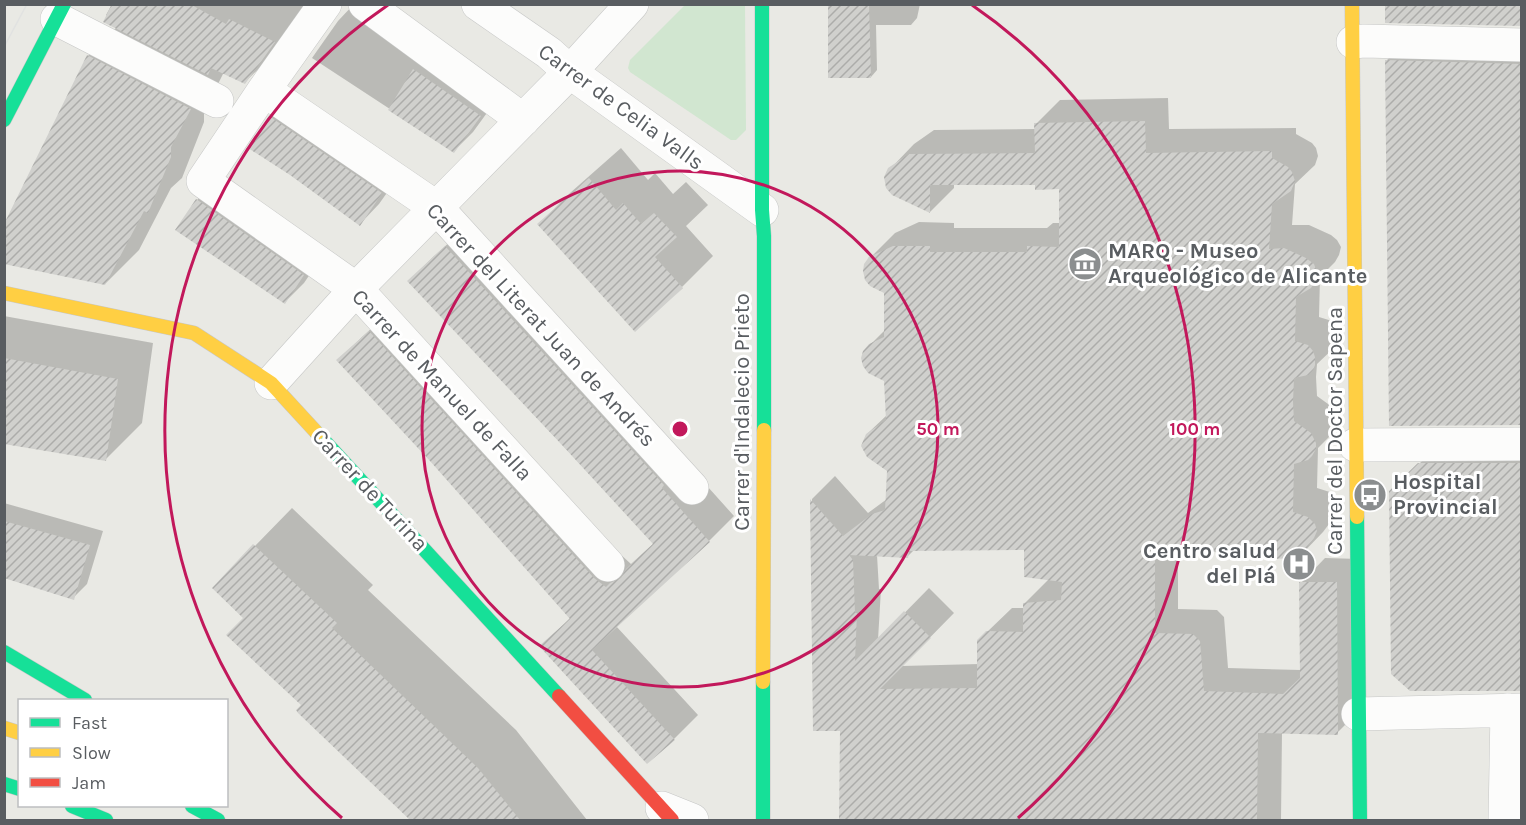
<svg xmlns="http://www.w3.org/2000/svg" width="1526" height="825" font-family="Karla,sans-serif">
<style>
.park{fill:#d1e6d0}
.shadow{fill:#0003;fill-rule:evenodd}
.building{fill:url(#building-hatch);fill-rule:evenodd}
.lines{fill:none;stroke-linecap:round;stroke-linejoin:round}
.street-casing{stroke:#c6c7c6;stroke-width:34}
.fast-casing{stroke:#c7c7c7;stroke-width:15}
.slow-casing{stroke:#c7c7c7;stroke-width:15}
.jam-casing{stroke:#c7c7c7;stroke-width:15}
.street{stroke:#fcfcfb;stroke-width:33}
.fast{stroke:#16e098;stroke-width:14}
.slow{stroke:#ffcf43;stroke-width:14}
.jam{stroke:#f24e42;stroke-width:14}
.tram{stroke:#e1e2e1;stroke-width:1.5}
.ring{fill:none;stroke:#c2185b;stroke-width:3}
.labels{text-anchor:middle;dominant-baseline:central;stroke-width:6;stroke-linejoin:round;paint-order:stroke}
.street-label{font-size:22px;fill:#595d61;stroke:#fff}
.poi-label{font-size:22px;font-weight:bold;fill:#595d61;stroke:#fff;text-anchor:start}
.centre{fill:#c2185b;stroke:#fff;stroke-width:3}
.ring-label{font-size:18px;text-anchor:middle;font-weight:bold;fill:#c2185b;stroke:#fff;stroke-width:6;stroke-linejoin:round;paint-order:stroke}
</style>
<defs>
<pattern id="building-hatch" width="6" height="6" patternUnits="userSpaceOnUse" patternTransform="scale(1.5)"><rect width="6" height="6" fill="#d0d0cd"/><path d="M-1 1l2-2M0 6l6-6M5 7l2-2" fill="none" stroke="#acacaa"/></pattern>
</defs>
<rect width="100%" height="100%" fill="#e9e9e4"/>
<path class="park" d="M685,5H745L746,130L736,140H731L630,72L628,68L630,60Z"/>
<path class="shadow" d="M112,4H309L277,51L245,82L224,72L204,112V122L182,178L171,188L139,250L105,284L88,56L117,27L106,15Z
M354,4L500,95L473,132L454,151L312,58L338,21Z
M830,4H920L917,18L911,25H876L877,70L871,77Z
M1415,33L1522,35V424L1390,425L1386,61Z
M290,97L401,173L379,204L360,224L270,117Z
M1168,98L1169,129L1296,128V134L1312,143L1316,148L1318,156L1315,165L1295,184L1292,225H1309L1331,235L1337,240L1341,247L1339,255L1335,262L1320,277L1319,317L1332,321L1337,326L1339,332V339L1337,345L1317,364L1316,377L1317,396L1335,409L1340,418L1339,423L1336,430L1318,448L1317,488L1333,493L1339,500L1340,506L1338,512L1323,532L1299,557L1273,551L1178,550V609L1217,610L1224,617L1228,668L1301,670V583L1325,558L1360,559L1361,709L1337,733L1282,732L1281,820H841V729H814L812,499L835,476L868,513L887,499L889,470L867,434L887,415L886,380L864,351L885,330V292L870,258L895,233L919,222L954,223V228H1047L1053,223H1060V188L1036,183H954V188L930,212L890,169L914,144L934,130L1036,129V124L1060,100ZM1025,548L1049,579L1025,603V608H1012L987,632L979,664L902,666L954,613L929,588L878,640L881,589H879L877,555L908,556L914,550Z
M621,148L648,180L655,173L673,194L686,182L708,205L686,226L713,256L682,287L539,224L570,193Z
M217,180L323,255L304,283L285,302L197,200Z
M471,223L734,516L709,541L616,626L698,715L674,739L541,646L570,618L431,460L338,360L363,336L394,308L619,553L631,564L654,543L409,281L433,257Z
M4,316L153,343L142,423L106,459L4,442Z
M1522,435V691L1410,690L1391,491L1448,436Z
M4,503L103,531L87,584L73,598L4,576Z
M292,508L373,585L368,590L516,730L587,820H411L303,705L245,618L214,588Z"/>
<path class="building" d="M112,4H190L226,24L229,19L275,42L245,84L211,68L208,75L103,22Z
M828,4H869L871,78H828Z
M1385,4H1521V26L1385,23Z
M87,55L191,109L171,147V157L148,213L144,211L105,285L4,264V224Z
M1385,60L1521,64V425L1389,426Z
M413,69L481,116L454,153L388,110Z
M269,116L382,193L360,226L290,175L248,148Z
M1145,121L1146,153L1272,151V158L1288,167L1292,172L1295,181L1291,191L1272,204L1269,249L1284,248L1306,258L1314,264L1317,272L1315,281L1311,288L1296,297L1295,341L1308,345L1313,351L1315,357V365L1313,370L1308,375L1294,378L1293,402L1294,421L1311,433L1316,443V449L1312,456L1308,460L1294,464L1293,512L1308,517L1315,524L1317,531L1314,538L1299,558L1271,559V552H1155V633L1193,634L1200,641L1204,691L1283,694L1300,678L1299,582H1337L1338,735L1258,733L1257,820H839L840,731H813L810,499L843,536L872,514L885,510L887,471L867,457L861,446L866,434L886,420L884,381L868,373L863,366L861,358L863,351L869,344L884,337V293L870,286L865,280L863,271L864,264L869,257L893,246H930V252H1027V246L1059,247V189L1035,190V185H930V213L892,195L886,188L884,177L888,168L909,154L1035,153L1034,123ZM1024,550V577L1062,582L1061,600L1023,603V632L986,631L977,640V688L880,689L931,638L904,611L855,661L857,613H855L853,560L849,555L908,558L909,551Z
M589,178L616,210L623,203L641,224L654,213L677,237L655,257L683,288L635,332L537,224Z
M196,199L304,275L285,304L175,230Z
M445,246L664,485L662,488L710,542L592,650L675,740L647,764L539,646L570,619L430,461L336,360L369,331L594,578L606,587L610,583L621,578L626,569L653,544L562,445L407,281Z
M4,358L118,379L106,461L4,444Z
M1418,463H1521V691H1410L1391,674L1389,491Z
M4,521L90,545L74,600L4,578Z
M253,544L337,623L332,628L478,768L520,820H410L298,713L296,710L301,705L226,635L243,618L212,588Z"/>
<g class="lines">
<defs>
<path id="street" d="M325,4L264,90L203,181L356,289L608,565
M365,4L523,120
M478,4L549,53L570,72L762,210
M57,19L217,101
M1353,42L1364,41L1522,45
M264,90L437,208L692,488
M271,383L356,289L570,72L632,4
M1355,445L1522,444
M1358,714L1522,710
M662,808L692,820
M1505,820L1507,710"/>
<path id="fast" d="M762,4V210L764,236V430
M4,120L64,4
M317,433L559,696
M1357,517L1360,820
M4,652L85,700
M4,784L20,789
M72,806L106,820
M192,806L218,820
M763,820V682"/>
<path id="slow" d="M1352,4L1357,517
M4,293L194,333L271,383L317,433
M763,682L764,430
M4,728L20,733"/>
<path id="jam" d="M559,696L672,820"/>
</defs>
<use href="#street" class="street-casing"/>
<use href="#fast" class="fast-casing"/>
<use href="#slow" class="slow-casing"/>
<use href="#jam" class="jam-casing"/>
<use href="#street" class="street"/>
<use href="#fast" class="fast"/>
<use href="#slow" class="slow"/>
<use href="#jam" class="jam"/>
<path class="tram" d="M4,47L27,4"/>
</g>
<g class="ring">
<circle cx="680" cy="429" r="258"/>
<path d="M342 818A515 515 0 0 1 388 5M972 5A515 515 0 0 1 1018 818"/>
</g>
<defs>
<symbol id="museum-disc" viewBox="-11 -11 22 22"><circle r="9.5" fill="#8b8e8f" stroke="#fff"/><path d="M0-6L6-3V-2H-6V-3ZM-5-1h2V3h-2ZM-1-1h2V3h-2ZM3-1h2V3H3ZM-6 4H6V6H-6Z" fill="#fff"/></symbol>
<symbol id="bus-disc" viewBox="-11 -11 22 22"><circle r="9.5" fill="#8b8e8f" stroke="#fff"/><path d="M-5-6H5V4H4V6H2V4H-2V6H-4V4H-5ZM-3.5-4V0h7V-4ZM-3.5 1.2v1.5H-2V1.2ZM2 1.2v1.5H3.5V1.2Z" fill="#fff"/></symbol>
<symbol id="hospital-disc" viewBox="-11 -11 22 22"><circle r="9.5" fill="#8b8e8f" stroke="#fff"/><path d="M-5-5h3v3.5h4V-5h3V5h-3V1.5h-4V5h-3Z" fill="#fff"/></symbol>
</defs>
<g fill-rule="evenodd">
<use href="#museum-disc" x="1066" y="245" width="38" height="38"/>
<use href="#bus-disc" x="1351" y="476" width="38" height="38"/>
<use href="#hospital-disc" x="1280" y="545" width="38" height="38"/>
</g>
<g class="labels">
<g class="street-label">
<text transform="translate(621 107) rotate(36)">Carrer de Celia Valls</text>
<text transform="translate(541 325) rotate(47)">Carrer del Literat Juan de Andrés</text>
<text transform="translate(442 385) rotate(47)">Carrer de Manuel de Falla</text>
<text transform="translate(742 412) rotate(-90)">Carrer d'Indalecio Prieto</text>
<text transform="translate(1335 431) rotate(-90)">Carrer del Doctor Sapena</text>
<text transform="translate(370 490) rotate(47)">Carrer de Turina</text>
</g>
<g class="poi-label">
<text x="1108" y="251">MARQ - Museo<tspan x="1108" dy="25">Arqueológico de Alicante</tspan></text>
<text x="1393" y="482">Hospital<tspan x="1393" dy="25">Provincial</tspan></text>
<text x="1276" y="551" text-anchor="end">Centro salud<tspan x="1276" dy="25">del Plá</tspan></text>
</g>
</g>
<circle cx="680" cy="429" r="9" class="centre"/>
<g class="ring-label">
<text x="938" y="435">50 m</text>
<text x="1195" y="435">100 m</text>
</g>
<rect width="1526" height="825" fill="none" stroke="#595d61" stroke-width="12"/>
<rect x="18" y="699" width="210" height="108" fill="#ffffff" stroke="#bdbec0" stroke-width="1.5"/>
<rect x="30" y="718" width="30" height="9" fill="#16e098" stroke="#bdbec0" stroke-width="1.5"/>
<text x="72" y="729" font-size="18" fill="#595d61">Fast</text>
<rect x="30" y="748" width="30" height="9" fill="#ffcf43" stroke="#bdbec0" stroke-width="1.5"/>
<text x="72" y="759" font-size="18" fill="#595d61">Slow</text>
<rect x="30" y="778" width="30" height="9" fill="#f24e42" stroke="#bdbec0" stroke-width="1.5"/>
<text x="72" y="789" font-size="18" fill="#595d61">Jam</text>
</svg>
